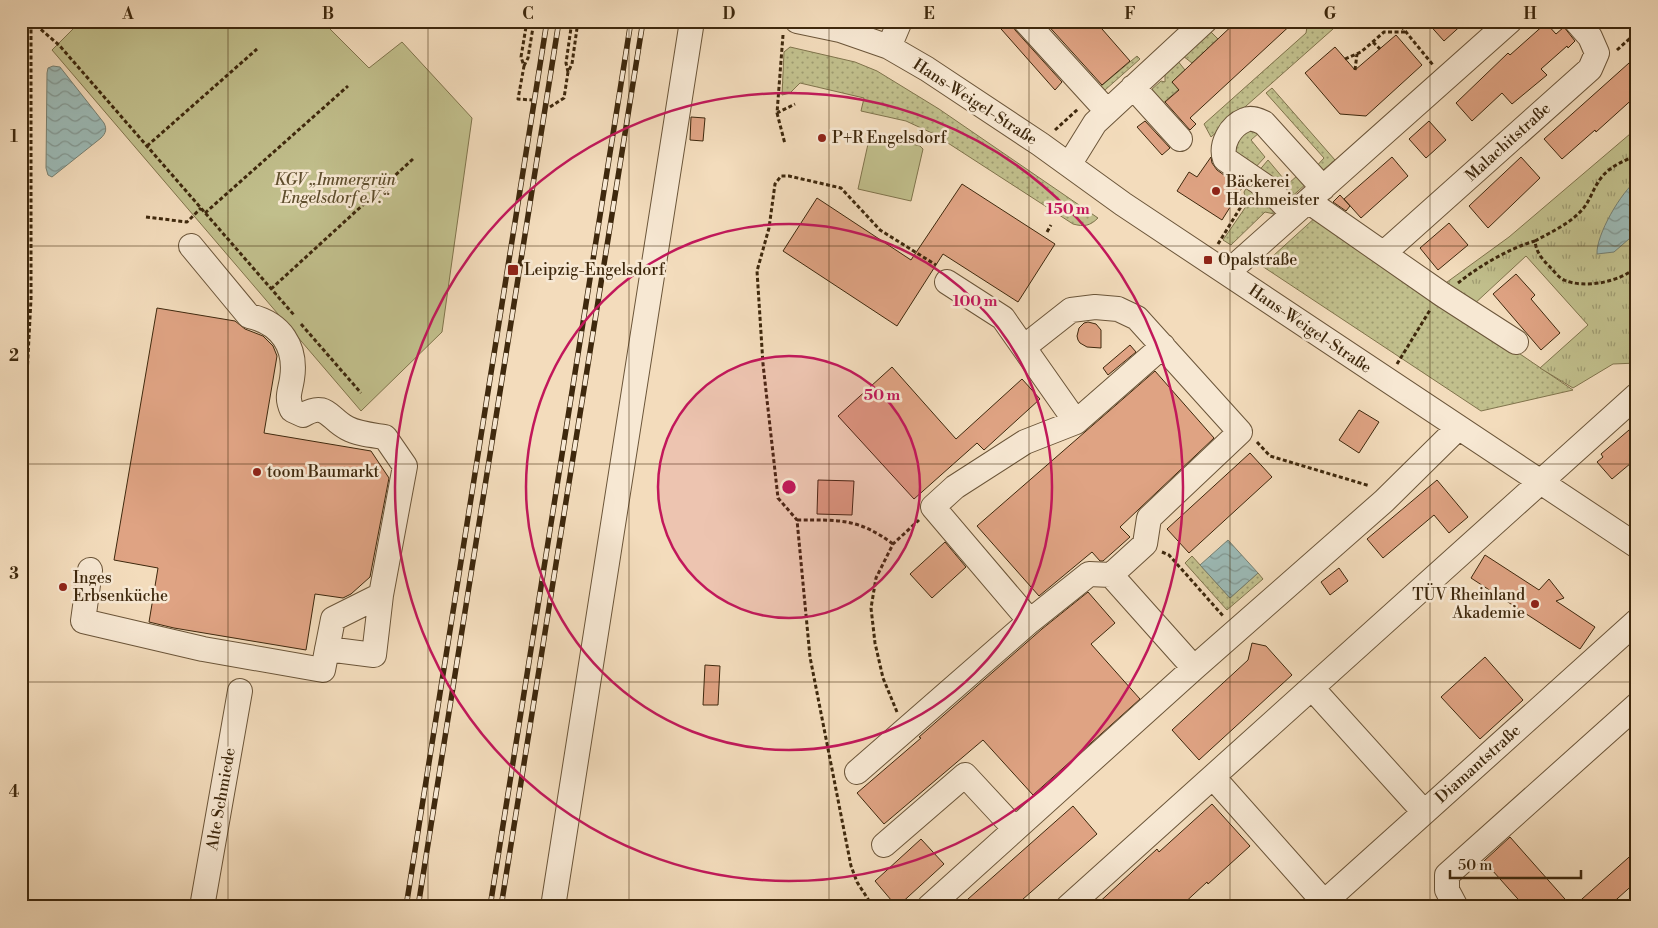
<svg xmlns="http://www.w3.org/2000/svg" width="1658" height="928" font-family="'Libre Bodoni',serif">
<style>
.grass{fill:url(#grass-dots);stroke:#80744c}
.park{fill:url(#park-tufts);stroke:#80744c}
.garden{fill:#c1bf8c;stroke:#80744c}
.water{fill:url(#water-waves);stroke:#768072}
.building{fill:#dfa383;stroke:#3e280d}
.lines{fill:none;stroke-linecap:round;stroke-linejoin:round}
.minor-casing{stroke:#6b5539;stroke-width:26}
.path{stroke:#3e280d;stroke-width:3;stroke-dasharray:4 2.5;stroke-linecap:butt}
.minor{stroke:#f7e8d3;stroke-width:24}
.rail-casing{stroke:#3e280d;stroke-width:5.5}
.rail{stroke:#f7e8d3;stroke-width:4;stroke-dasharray:11;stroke-linecap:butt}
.grid{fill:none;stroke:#3e280d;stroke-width:1;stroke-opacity:0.55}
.ring{fill:none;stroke:#c2185b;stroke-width:2.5}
.poi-dot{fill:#8f2418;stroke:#f7e8d3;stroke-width:2}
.labels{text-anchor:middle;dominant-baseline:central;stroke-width:5;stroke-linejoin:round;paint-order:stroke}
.street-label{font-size:16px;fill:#3e280d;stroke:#f7e8d3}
.poi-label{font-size:16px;fill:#3e280d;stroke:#f7e8d3;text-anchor:start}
.park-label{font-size:16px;font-style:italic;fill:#5f4e2d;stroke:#f7e8d3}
.centre{fill:#c2185b;stroke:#f7e8d3;stroke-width:2.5}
.ring-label{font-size:15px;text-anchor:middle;font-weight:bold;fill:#c2185b;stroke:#f7e8d3;stroke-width:5;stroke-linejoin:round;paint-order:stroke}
.neatline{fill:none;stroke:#3e280d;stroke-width:2}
.grid-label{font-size:16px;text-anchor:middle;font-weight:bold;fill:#3e280d}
</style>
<defs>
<pattern id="grass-dots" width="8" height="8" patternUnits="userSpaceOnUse" patternTransform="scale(1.25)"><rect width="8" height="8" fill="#c1bf8c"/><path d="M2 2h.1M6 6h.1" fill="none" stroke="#9e9b71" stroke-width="1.8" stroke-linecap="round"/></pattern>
<pattern id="park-tufts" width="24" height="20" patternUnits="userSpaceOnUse" patternTransform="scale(1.25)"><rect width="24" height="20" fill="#c1bf8c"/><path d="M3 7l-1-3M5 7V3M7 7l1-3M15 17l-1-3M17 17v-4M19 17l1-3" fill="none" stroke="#9e9b71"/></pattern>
<pattern id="water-waves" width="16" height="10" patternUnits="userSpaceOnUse" patternTransform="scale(1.25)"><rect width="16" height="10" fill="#9cbab6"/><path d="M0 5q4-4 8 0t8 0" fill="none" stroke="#819792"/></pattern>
</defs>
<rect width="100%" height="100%" fill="#f3dcbc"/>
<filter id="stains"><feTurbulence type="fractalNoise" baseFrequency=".004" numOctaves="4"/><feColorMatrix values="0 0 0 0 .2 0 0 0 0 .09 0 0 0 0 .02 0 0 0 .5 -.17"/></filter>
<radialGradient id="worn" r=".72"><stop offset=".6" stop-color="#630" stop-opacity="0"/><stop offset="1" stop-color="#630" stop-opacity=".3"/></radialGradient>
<path class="grass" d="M1308,21H1342L1211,137L1204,124L1306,33Z
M1210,31L1218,39L1192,63L1183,56Z
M790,47L855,62L877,71L939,109L1098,218C1090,226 1084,227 1073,224L934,134L906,121L861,111L864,98L800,83L790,93L782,95L784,52Z
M1137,56L1140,59L1105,90L1100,87Z
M1177,60L1185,70L1172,82L1179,89L1161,105L1151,90L1161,81L1165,82V72Z
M1272,88L1335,160L1316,176L1313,170L1324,158L1266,93Z
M1249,125L1260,132L1251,140L1265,157L1253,170L1234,157L1240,129Z
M1268,160L1288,184L1298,175L1306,184L1289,199L1257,173Z
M1247,187L1262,196L1275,212L1274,214L1265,212L1231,245L1223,240L1247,205L1244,192Z
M1317,216L1573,390L1481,411L1262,266Z
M1192,556L1230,598L1258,573L1263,579L1227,610L1185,563Z"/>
<path class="park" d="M1637,128V363L1613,364L1573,388L1540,368L1588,325L1526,256L1472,306L1443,285L1509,237Z"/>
<path class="garden" d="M81,21H277L282,26L287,21H322L369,68L402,42L472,118L442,332L361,411L52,50Z
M876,135L920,146L923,149L911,201L858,189L868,144Z"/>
<path class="water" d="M53,66L60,67L104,123C107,129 106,133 101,138L52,177L48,175L46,168L47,73L48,68Z
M1637,180V232L1614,252L1597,254C1596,235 1621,192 1637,180Z
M1228,540L1258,573L1230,598L1200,565Z"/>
<path class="building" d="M994,21H1012L1015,30L1062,82L1055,90Z
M1044,21H1095L1130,61L1102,85Z
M1237,21H1295L1190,118L1196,124L1190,130L1165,102L1179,90L1172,82Z
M1426,21H1466L1444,41Z
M1546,23L1556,34L1564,27L1575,41L1568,48L1567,46L1541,69L1547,75L1512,104L1502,93L1472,121L1456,103L1508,53L1510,55Z
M1396,35L1422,65L1366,116L1340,114L1305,73L1335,47L1355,70Z
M1629,63L1637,71V95L1596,132L1595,130L1562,159L1544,139Z
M691,117L705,118L703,141L690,140Z
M1145,121L1170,148L1162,155L1137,127Z
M1429,121L1446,140L1426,158L1409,139Z
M1211,157L1212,163L1217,170L1242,188L1222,220L1177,191L1189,172L1197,177Z
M1392,157L1408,176L1361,218L1344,199Z
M1521,157L1540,178L1488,228L1469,206Z
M962,184L1055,244L1018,302L943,254L897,326L783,251L817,198L911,260Z
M1340,195L1350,206L1346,211L1333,202Z
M1449,223L1468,245L1438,270L1420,248Z
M1516,274L1535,295L1531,299L1560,333L1541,350L1493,294Z
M157,308L235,321L245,329L263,336L273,346L277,356L264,433L371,451L389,478L370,577L351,594L343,598L315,594L306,650L174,628L149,622L158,568L114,560Z
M1088,322L1096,324L1101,330V348L1087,347L1080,343L1078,340L1077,336L1079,328L1084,323Z
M1130,345L1136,352L1108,375L1103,368Z
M892,367L956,439L1022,379L1040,399L984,450L977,443L914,499L838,416Z
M1155,371L1214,438L1120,527L1130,537L1103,561H1100L1092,552L1039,596L977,526Z
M1359,410L1379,422L1359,453L1339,440Z
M1629,430L1637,439V458L1612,479L1597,462L1603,457L1601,454Z
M1250,453L1272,477L1189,553L1167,529Z
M818,480L854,481L852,515L817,514Z
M1437,480L1468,517L1449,533L1434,515L1383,558L1367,539Z
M945,542L966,567L932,598L910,574Z
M1485,555L1539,590L1549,579L1564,598L1556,601L1595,627L1580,649L1471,578Z
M1339,568L1348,581L1330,595L1321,582Z
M1088,592L1115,623L1091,644L1140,699L1033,795L983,740L884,824L857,793L921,738L919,737L1042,629Z
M1252,643L1266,646L1292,675L1199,760L1172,730L1248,660Z
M1485,657L1523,700L1480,739L1441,697Z
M705,665L720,666L718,705H703Z
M1212,804L1250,846L1208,884L1207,882L1180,907H1094L1157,849L1159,852Z
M1073,806L1097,834L1014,907H959Z
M1510,837L1572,907H1525L1484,861Z
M921,839L944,864L897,907L875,881Z
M1637,850V881L1608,907H1573Z"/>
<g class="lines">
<defs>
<path id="minor" d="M797,21L840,30L889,47L927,69L1040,144L1123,204L1637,546
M1025,21L1107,111
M889,47L900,21
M1133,87L1180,139
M1069,165L1095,123L1205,21
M1308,201L1443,295L1516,342
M1293,214L1269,189L1225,159C1220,145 1230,126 1245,120C1251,117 1258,120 1264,123L1323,188
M1384,253L1590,69L1597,53L1590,37L1576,21
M1227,273L1510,21
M947,282L1003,318L1076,422
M1024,347L1071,310L1095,307L1118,309L1137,318L1240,432L1149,518L1145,544L1111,575L1194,668
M90,570L83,621L203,649L323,670L333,619L381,595L405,466L385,437C372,435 358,434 347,428C329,419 327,401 303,415L292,410C286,397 290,392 292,379C297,347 281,323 249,316L191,246
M1111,575L1089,574L1030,621L933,507L955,487L1025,442L1076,422L1163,346
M327,649L374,655L381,595
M1312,688L1424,812
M857,772L1030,621
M1213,777L1324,902
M884,845L965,775L1015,829
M202,907L240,691
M553,907L692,21
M929,907L1194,668L1384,501L1458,428
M1068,907L1637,395
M1319,907L1637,621
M1456,907L1447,890V875L1637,705"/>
</defs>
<use href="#minor" class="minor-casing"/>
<path class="path" d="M31,21L59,45L294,315
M519,21L518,26L526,27
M527,21L521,57L524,66L518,99L532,100
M1397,21L1433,65
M783,35L777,113L795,104
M1373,42L1380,49
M1617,50L1637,32
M1345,59L1361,52L1384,32H1405
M524,66L528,58L534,21
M1355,70L1357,54
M568,72L566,63L572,21
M550,107L564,98L568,72L572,64L578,21
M777,113L785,144
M1055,130L1078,109
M147,146L257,49
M205,213L348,86
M146,217L187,222L201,208
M1047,232L1051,225
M1535,241C1551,232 1569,224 1581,211C1590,202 1593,188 1601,178C1610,166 1624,161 1637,155
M1218,244L1242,205L1239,202L1242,194
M1632,271L1637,278
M1458,283C1479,266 1510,248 1535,241C1536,252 1542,259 1550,267C1554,271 1559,278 1564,280C1584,289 1622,282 1637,266
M271,289L413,159
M301,324L361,393
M1397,364L1430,310
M21,436L25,413L31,299V22
M1257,442L1270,456L1370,486
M797,520C839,520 858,518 893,544
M1162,552L1169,555L1224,617
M897,712L883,678L875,643L871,608L876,578L893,544L919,520
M873,907L857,882L851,866L810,657L797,520L778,498L763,364L757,271L769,228L775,184L781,176H789L841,188L880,230L936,265"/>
<use href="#minor" class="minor"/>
<defs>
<path id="rail" d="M406,907L547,21
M418,907L559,21
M490,907L631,21
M501,907L643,21"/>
</defs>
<use href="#rail" class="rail-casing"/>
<use href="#rail" class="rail"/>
</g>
<path class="grid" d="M228,21V907M428,21V907M629,21V907M829,21V907M1029,21V907M1230,21V907M1430,21V907M21,246H1637M21,464H1637M21,682H1637"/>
<circle cx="789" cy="487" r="131" fill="#c2185b" fill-opacity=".12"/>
<g class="ring">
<circle cx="789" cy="487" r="131"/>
<circle cx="789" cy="487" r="263"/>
<circle cx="789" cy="487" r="394"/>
</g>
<g class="poi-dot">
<circle cx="822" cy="138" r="5"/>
<circle cx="1216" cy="191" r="5"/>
<rect x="1203" y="255" width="10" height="10" rx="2.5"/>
<rect x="507" y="264" width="12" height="12" rx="2.5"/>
<circle cx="257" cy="472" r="5"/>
<circle cx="63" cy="587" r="5"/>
<circle cx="1535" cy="604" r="5"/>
</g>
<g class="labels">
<g class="street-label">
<text transform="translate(975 102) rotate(33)">Hans-Weigel-Straße</text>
<text transform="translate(1508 142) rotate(-42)">Malachitstraße</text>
<text transform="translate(1310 329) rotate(34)">Hans-Weigel-Straße</text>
<text transform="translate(1478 764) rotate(-42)">Diamantstraße</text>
<text transform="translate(221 799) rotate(-80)">Alte Schmiede</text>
</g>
<g class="poi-label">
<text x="832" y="138">P+R Engelsdorf</text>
<text x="1226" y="182">Bäckerei<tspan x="1226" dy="18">Hachmeister</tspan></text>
<text x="1218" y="260">Opalstraße</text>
<text x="524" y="270">Leipzig-Engelsdorf</text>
<text x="267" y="472">toom Baumarkt</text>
<text x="73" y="578">Inges<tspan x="73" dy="18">Erbsenküche</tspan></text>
<text x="1525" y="595" text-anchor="end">TÜV Rheinland<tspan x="1525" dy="18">Akademie</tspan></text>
</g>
<g class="park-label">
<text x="335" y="180">KGV „Immergrün<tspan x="335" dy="18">Engelsdorf e.V.“</tspan></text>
</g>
</g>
<circle cx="789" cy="487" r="8" class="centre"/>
<g class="ring-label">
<text x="1068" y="214">150 m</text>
<text x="975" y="306">100 m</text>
<text x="882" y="400">50 m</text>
</g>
<rect width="1658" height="928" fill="none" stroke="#f3dcbc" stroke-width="55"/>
<path d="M1450 870v8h131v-8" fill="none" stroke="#3e280d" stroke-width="2.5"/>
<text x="1458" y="870" font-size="15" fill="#3e280d" stroke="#f7e8d3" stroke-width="4" paint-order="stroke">50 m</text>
<rect x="28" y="28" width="1602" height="872" class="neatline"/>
<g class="grid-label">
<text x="128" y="19">A</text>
<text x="328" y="19">B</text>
<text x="528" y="19">C</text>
<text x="729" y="19">D</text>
<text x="929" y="19">E</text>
<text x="1130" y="19">F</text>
<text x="1330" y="19">G</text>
<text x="1530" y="19">H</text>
<text x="14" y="142">1</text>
<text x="14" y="361">2</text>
<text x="14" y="579">3</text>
<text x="14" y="797">4</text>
</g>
<rect width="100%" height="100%" filter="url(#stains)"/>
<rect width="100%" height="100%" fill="url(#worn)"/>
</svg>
